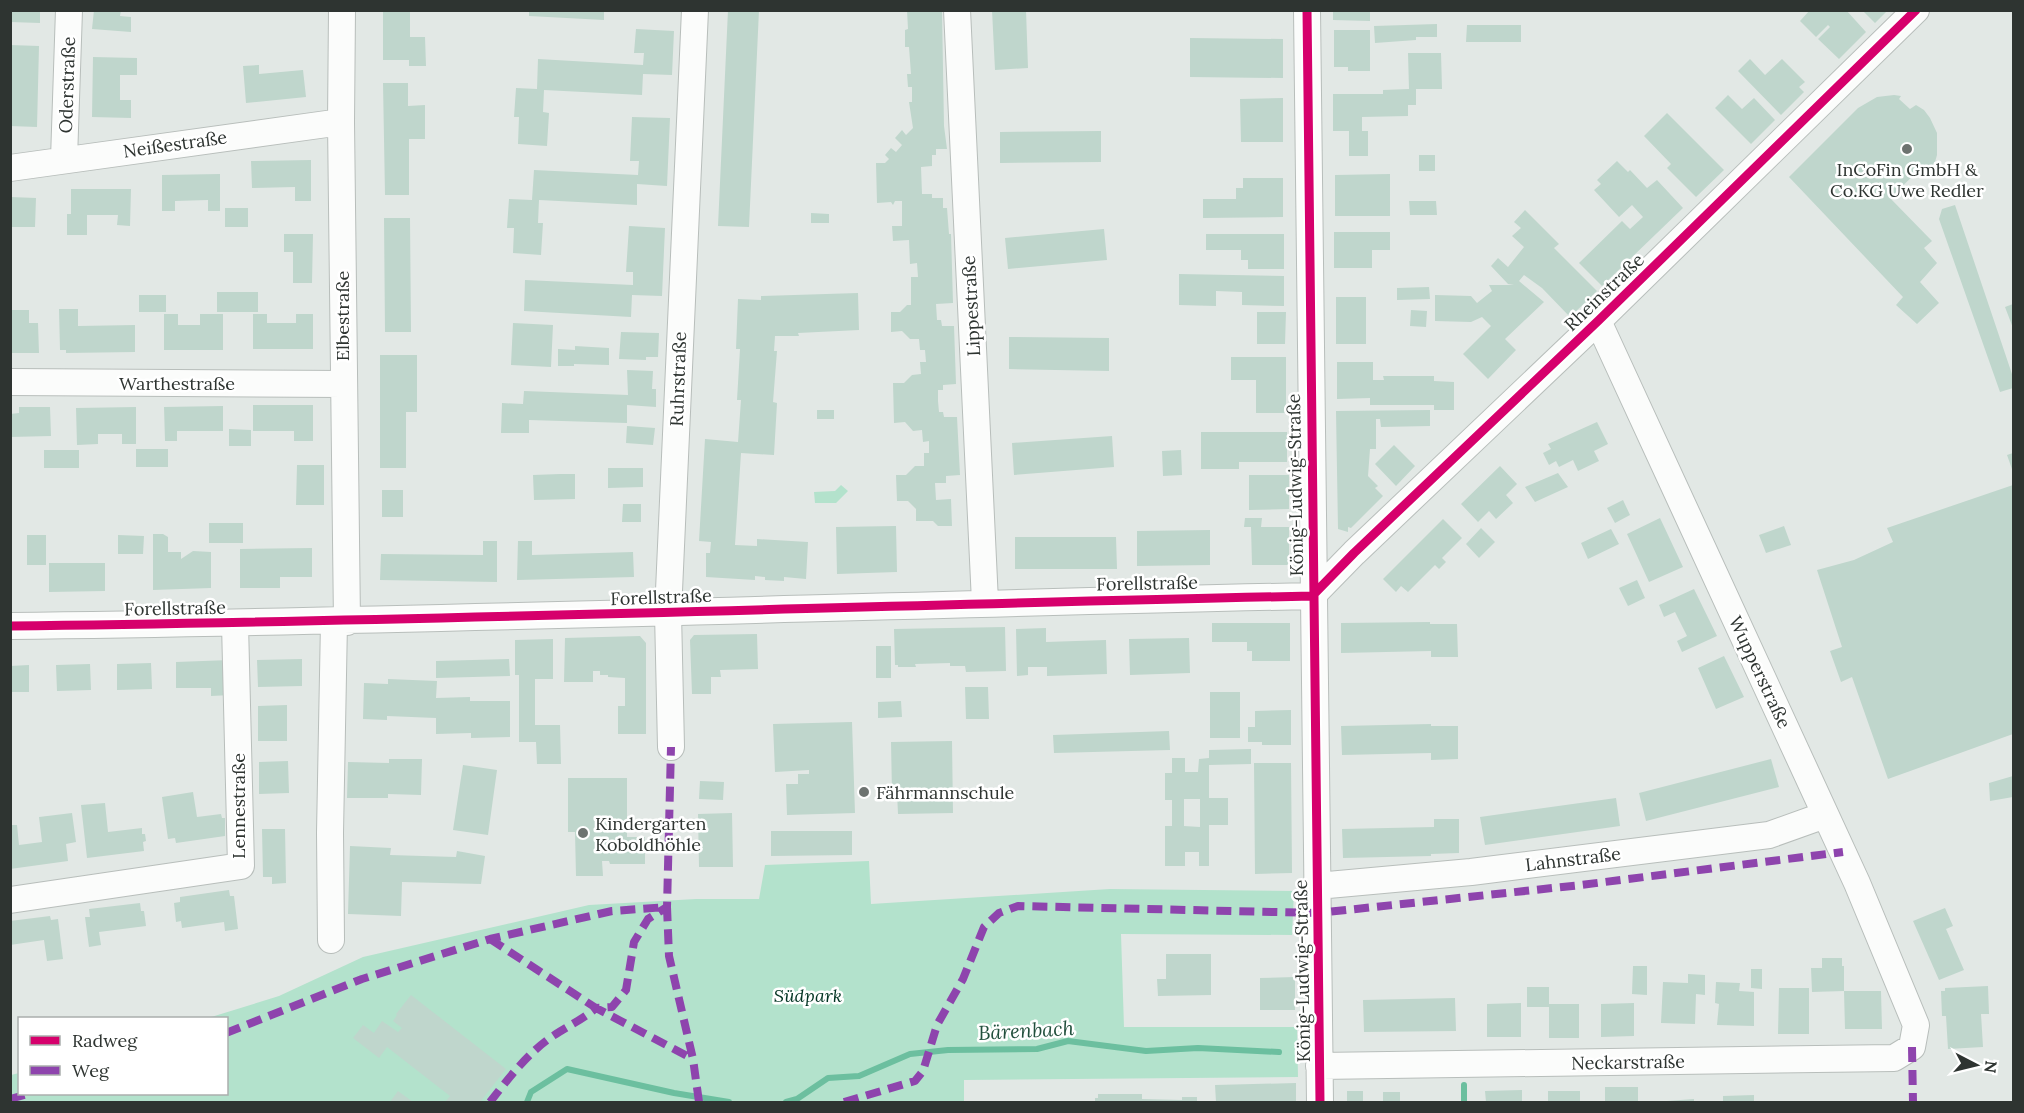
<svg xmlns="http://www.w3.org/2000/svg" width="2024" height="1113" font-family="Lora,serif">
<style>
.green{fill:#b3e2cc}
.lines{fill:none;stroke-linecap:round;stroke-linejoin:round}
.stream{stroke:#6cbf9f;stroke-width:6}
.building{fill:#bfd6cc;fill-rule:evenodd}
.minor-casing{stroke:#b8bebb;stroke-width:28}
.minor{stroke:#fbfcfb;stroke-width:26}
.quiet{stroke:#8e44ad;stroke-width:8;stroke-dasharray:15 8;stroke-linecap:butt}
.cycleway-casing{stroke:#fff;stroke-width:13}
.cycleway{stroke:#d6006c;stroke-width:9}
.poi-dot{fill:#6d7370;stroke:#fff;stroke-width:2}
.labels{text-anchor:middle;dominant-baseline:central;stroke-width:5;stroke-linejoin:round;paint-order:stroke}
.street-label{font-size:18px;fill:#2e3431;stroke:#fff}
.poi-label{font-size:18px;fill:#2e3431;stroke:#fff;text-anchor:start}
.park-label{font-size:18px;font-style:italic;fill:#003321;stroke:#fff}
.water-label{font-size:20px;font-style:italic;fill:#214f3c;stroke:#fff}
</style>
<rect width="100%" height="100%" fill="#e2e8e5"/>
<path class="green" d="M841,485L848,491L836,503H815L814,492L835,491Z
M869,861L871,904L1110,889L1294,891L1292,935L1121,934L1124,1027H1297L1298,1077L964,1080V1102H11V1075L19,1073L20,1094H226V1018H208L279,996L363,957L589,905L696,899H759L765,865Z"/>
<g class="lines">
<path class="stream" d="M1464,1085V1102
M527,1102L531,1092L567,1069L674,1093L729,1102
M786,1102L797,1099L828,1078L859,1076L910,1054L948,1050L1037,1049L1068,1041L1146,1051L1198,1048L1279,1052"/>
</g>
<path class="building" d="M10,10H40V23L10,22Z
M94,10H121L120,16L131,17V32L92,29Z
M383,10H410V37H425L426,66H409V60H383Z
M529,10H604V20L529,16Z
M728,10H759L749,227L718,226Z
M907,10L942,11L944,126L947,149H936V155H932V166L921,167L922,194H932V198H943V208H947L949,234H951L953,303L936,304L937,320H941L942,326H954L956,384L943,385V390H938V401L939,412H943L944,417H957L960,475L946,476V483H935L936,500L951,499L952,526H938L933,521H916V509L908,501H897L896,475H906L915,466H924V453H929V441L923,442L922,430L913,431L905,422L894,423L893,383H904L912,375L921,374L920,362H926L925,350H920L919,339H910L902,331L891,332V312H900L907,305H911V277H918L917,263L910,264L909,240L893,241L892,226H902V201H895L893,205L891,202L877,203L876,163H885L889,159L885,155L891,148L896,152L902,145L895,138L902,130L906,135L913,128L909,102H912V87H908L907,74H911L909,47H905V30L908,29Z
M992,10H1026L1028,68L995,70Z
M1333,10H1370V21L1333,20Z
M1810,10H1846L1866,32L1839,59L1818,39L1830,27L1828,25L1816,37L1800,21Z
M1862,10H1888L1875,23Z
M1437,24V37H1416V40L1375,43L1374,26Z
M1467,25H1521V42H1466Z
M636,29L674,31L672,75L643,74L642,95L544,90L543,112L549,113L547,146L518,144L519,117H514L516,88L537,89L538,59L643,65L644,53H634Z
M1334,30H1370V71H1348V67H1334Z
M1190,38L1283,39V78L1190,77Z
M10,45L39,46L37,127L10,126Z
M1408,53H1441L1442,89H1416V105H1408V116L1362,117V131H1368V156H1349V131H1333V94H1383V90L1409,89Z
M93,57L137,58V75H120V100H131V118L92,117Z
M1750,59L1765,75L1782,59L1805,82L1799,87L1804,92L1781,115L1738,71Z
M259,65V74L303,70L306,97L246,103L243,66Z
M383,83H408V106L425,105V139H409V195H385Z
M1728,95L1742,109L1754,98L1775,120L1751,144L1715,108Z
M1894,95L1901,96L1899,99L1910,109L1916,105L1924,110L1930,118L1937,133V155L1935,162L1927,174L1923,177L1918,171L1890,198L1932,241L1924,248L1937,263L1920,282L1939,303L1917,324L1896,305L1903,297L1789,177L1858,108L1877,97Z
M1283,98V142H1241L1240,99Z
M1667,113L1724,170L1696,197L1667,168L1671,164L1644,136Z
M632,117L670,118L667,186L637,184V205L539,200L538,223H543L541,255L513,253L514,228H507L509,199L532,200L534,170L638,175L639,161H630Z
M1101,131V162L1000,163V132Z
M1419,155H1435V171H1419Z
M311,160V201H295V187L252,188L251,161Z
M1617,161L1628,172L1630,170L1647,188L1657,180L1683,208L1602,286L1579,263L1622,221L1630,229L1643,217L1632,205L1619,217L1594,190L1601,184L1597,180Z
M220,174V211H208V200L175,201V211H162V175Z
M1390,174V216H1335V175Z
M1243,178H1283V217L1203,218V199H1236V188H1243Z
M71,189H131L130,226L117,225L118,215H87V235H67V214H71Z
M10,197L36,198L35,227H10Z
M1409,201H1436L1437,215H1410Z
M1955,205L2013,377V388L2000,392L1939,219L1942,209Z
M225,208H248V227H225Z
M1525,210L1559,244L1554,248L1597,291L1570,317L1542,288L1524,275L1519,281L1544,302L1505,339L1516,350L1488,379L1463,354L1491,326L1482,317L1471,322L1435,321V295L1471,296L1477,303L1492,291L1489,285H1514L1508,284L1491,266L1498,258L1508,267L1524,247L1512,236L1521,228L1514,222Z
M811,213L829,214V223H811Z
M384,218H410L411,332H385Z
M629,226L665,228L662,296L632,295L631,317L524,311L525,280L633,285V272H626Z
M1104,229L1107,260L1008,269L1005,238Z
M1334,232H1390V250H1372V268H1334Z
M284,234H313L312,283H293V252H284Z
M1206,234H1284V269H1248V260H1241V250H1206Z
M1179,274L1284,276V306L1242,305V292L1216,291V306L1179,305Z
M1429,287L1430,299L1397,300V288Z
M217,292H258V312H217Z
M858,293L859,330L798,333L799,336H775L774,351H777L773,402L777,403L774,455L741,453L735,545L757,546V539L808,542L806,579L784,577V581L765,580V577L755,576V580L706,577V553H710L711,542L699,541L705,439L738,442L741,400H737L740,349H736L738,299L761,300V296Z
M139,295H166V312H139Z
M1336,297H1366V344H1336Z
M2013,304V328L2005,307Z
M59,309H78V326L135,325V352L66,353V350H60Z
M10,310H29V323H38L39,353H10Z
M1411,310L1427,311L1426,327L1410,326Z
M1257,312H1286L1285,344H1257Z
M164,314H178V325H200V314H223V350H164Z
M253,314H267V323H296V314H313V349H253Z
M513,323L553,325L551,367L511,365Z
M621,332L659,333L658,357H646V360L619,359Z
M1009,337L1109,338V371L1009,369Z
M575,346L609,348V365L574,364V366H558V349L575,350Z
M380,355H417V412H406V468H380Z
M1231,357H1286V413H1256V380H1231Z
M1337,362H1373V380H1384L1383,376H1434V381L1454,382V410H1434V405H1370V398L1337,399Z
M627,370L653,371L652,389H656V407L627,405V423L529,420V433H501L502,403L523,404L524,391L628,395Z
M253,405H313V441H294V431H253Z
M223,406V431H177V441H165L164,407Z
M19,407H50L51,436L10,437V414L19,413Z
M136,407V444H122V434H98V444L77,445L76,408Z
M817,410H834V419H817Z
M1430,410V426L1381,427L1380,419H1376V449H1370L1368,476L1378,486L1375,488L1383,496L1351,528L1348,527V532L1338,529L1336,411Z
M1597,422L1608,444L1594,451L1599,461L1578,471L1573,460L1559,467L1556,461L1549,465L1543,453L1551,449L1548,444Z
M627,426L655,428L653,445L626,443Z
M229,429L251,430V446H229Z
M1201,432H1287V462H1239V469H1201Z
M1112,436L1114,467L1014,475L1012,443Z
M1394,445L1415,466L1396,486L1375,464Z
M136,449H168V467H136Z
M44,450H79V468H44Z
M1181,450L1182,475L1163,476L1162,451Z
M2013,453V472L2007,455Z
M297,465H324V505H296Z
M1500,466L1517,484L1506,495L1513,503L1496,519L1489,511L1478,522L1461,504Z
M608,468H643V487L608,488Z
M1558,473L1568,487L1535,502L1525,487Z
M560,474H575V499L534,500L533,475Z
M1249,475H1289V509L1249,510Z
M2013,485V734L1888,779L1852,677L1841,682L1830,651L1842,647L1817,570L1854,560L1893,542L1887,528Z
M382,490H403V517H382Z
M1623,500L1630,515L1615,523L1607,508Z
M623,504H641V522H622Z
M1245,518H1262L1261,527H1289V565H1252L1251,527H1244Z
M1660,518L1683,567L1649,582L1627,534Z
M1443,519L1462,538L1442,558L1446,562L1439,569L1435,565L1408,592L1401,586L1396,592L1383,579Z
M209,523H243V543H209Z
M896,526L897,572L837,574L836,527Z
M1784,526L1791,545L1766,553L1759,535Z
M1481,528L1495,542L1479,558L1466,544Z
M1611,529L1619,544L1588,559L1581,543Z
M1210,530V565L1137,566V531Z
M153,534H163L168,537V552H181V559L193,551L211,552V588L153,590Z
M27,535H46V565H27Z
M118,535L144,536L143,554H118Z
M1015,537H1116L1117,569H1015Z
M483,541H497V582L380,580L381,554L483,555Z
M518,541H532V555L633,552L634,577L517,580Z
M312,548V577H280V588H240V549Z
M49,563H105V591L49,592Z
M1637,580L1645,598L1628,606L1619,588Z
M1694,589L1717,636L1682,652L1677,641L1687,636L1675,612L1664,617L1659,605Z
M1430,622V624H1457L1458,657H1431V651L1341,653V623Z
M1212,623H1290V661H1252V651H1247V642H1212Z
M1005,627L1006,671L966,672L965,666H950V663L915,664L916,667H898V665H895L894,629Z
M1046,628V642L1106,640L1107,674L1047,676V667H1028V675L1017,676L1016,629Z
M757,634L758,669L720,670L721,677H711V694H692L690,640L694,635Z
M640,636L646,643V734H618V706H625V678L608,677V675H600V671H593V682H564L565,638Z
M1189,638L1190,673L1130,675L1129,639Z
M553,639V679H535V725H560L561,764H537L536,742H519V675H515V640Z
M876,646H891V678H876Z
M1724,656L1744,697L1716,709L1698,668Z
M302,659V686L258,687L257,660Z
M509,659L510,676L436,678V661Z
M230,660L231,695L211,696V688H176V662Z
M151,663L152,689L117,690V664Z
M90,664L91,690L57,691L56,665Z
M29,665V692H10V666Z
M388,679L437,681L436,698L470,697V701H510V737L471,738V733L436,734V718L387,716V720L363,719L364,683L388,684Z
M965,687H988L989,719H966Z
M1210,692H1240V738H1210Z
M901,701L902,717L878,718V702Z
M287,705V741H258V706Z
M1291,710V745H1262V742H1248V727H1255V711Z
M852,722L855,813L787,815L786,784H798V774H809V770L775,772L773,724Z
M1431,724V726H1458V759L1431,760V753L1342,755L1341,726Z
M1169,731L1170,750L1054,753L1053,735Z
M952,741L953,813L898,814L897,792L892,793L891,742Z
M1251,749V764L1209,765V798H1228V825H1209V866H1199V852H1185V866H1165V826H1172V800H1165V773H1172V758H1185V772H1198L1199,759L1209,758V750ZM1184,799H1200V827L1184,826Z
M389,759H422L421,795L388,794V798H347L348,762L389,763Z
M1771,759L1779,787L1646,821L1639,793Z
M288,761L289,793L259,794V762Z
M1254,763H1291L1292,873L1255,874Z
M463,765L497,770L488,835L453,830Z
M2013,776V797L1990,801L1989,783Z
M568,778H627V837H645V864H610L609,861H602L603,876H576L575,832H568Z
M700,781L724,782L723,800L699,799Z
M193,792L197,817L221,814L222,818H225V836L176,843L175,838L168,839L162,797Z
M1616,798L1620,826L1485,845L1480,817Z
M105,803L108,832L142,828V834H145L146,841L143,842L144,851L87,858L81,805Z
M72,813L76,842L66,844L68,861L10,869V825H17L19,845L42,842L39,817Z
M732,813L733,867H699L698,814Z
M1434,819H1459V853L1431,854V856L1343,858L1342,829L1434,827Z
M262,829H285L286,883L272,884V877H263Z
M771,831H852V855L771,856Z
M350,846L391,848L390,855L456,857L457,851L485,856L481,884L402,882L401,916L348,914Z
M229,890L230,896H234L238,929L225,931L224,922L182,928L181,921L176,922L174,903L180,902V897Z
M140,903L141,911H144L146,926L99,932L101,945L89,947L85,917H90L89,909Z
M1945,908L1953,926L1946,929L1964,970L1939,980L1913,921Z
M50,916L51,920L58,919L63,959L47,961L44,940L10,945V921Z
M1166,954H1211V995L1158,996L1157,979H1166Z
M1822,958H1842V966H1844V991L1812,992L1811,968H1822Z
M1633,966H1647V995L1632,994Z
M1751,969H1762V989L1751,988Z
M1688,974L1705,975V995L1696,994L1695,1024L1661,1023L1663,982L1688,983Z
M1295,977V1010H1260V978Z
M1716,982L1740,983L1739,991L1754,992V1026L1717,1025L1719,1004L1715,1003Z
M1988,986L1989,1014H1981L1983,1047L1948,1049L1946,1016H1942L1941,991H1945V988Z
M1527,987H1549V1004H1579V1038H1549V1007H1527Z
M1779,988H1809V1034H1778Z
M1844,991H1881L1882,1029H1845Z
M411,995L506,1069L480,1102H445L450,1096L387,1047L379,1058L353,1038L363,1025L374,1033L382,1021L398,1032L402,1028L393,1021L397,1015L396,1014Z
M1455,998L1456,1031L1364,1032L1363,1000Z
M1521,1003V1037H1487V1004Z
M1634,1003V1036L1601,1037V1004Z
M1296,1083V1102H1216L1215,1085Z
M1605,1087H1638V1102H1605Z
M1522,1090V1102H1486L1485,1091Z
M398,1091L413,1102H390Z
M1347,1091H1363V1102H1347Z
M1548,1091H1580V1102H1548Z
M1383,1092H1400V1102H1383Z
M1098,1094H1142V1099L1182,1100V1097H1197V1102H1095V1098H1098Z
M1754,1095V1102H1723V1096Z
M1694,1099V1102H1667V1101Z"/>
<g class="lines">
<defs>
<path id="minor" d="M342,10L341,122L347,622
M957,10L985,602
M1307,10L1320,1102
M64,159L69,10
M10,168L341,122
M10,382L343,384
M10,626C445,621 878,605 1312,596L1354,553L1598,321L1916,10
M671,747L668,613L695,10
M1317,886L1471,872L1769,835L1825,815
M10,900L241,866L235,624
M331,940L330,833L334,622
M1319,1066L1894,1058L1912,1047L1916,1025L1857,883L1598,321"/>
</defs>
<use href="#minor" class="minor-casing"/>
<use href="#minor" class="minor"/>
<path class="quiet" d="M490,939L596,1008L612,1007L626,990L634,942L648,919L667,907L671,747
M226,1033L362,979L490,939L612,911L667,907L669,956L693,1059L699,1102
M1912,1047L1913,1102
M10,1099L28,1094
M490,1102C508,1079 530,1050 556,1034C570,1025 583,1019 596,1008L693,1059
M844,1102L915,1081L923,1071L937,1025L963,979L984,927L999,913L1018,906L1318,913L1581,885L1843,852"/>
<defs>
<path id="cycleway" d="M1307,10L1320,1102
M10,626C445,621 878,605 1312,596L1354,553L1598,321L1916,10"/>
</defs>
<use href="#cycleway" class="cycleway-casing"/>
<use href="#cycleway" class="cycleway"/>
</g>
<g class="poi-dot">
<circle cx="1907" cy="149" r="6"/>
<circle cx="864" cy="792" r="6"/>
<circle cx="583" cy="833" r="6"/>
</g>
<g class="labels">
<g class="street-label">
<text transform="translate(67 85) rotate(-88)">Oderstraße</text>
<text transform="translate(175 144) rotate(-8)">Neißestraße</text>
<text transform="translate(1604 292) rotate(-44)">Rheinstraße</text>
<text transform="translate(971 306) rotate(-93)">Lippestraße</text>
<text transform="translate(342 316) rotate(-90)">Elbestraße</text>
<text transform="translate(678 379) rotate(-88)">Ruhrstraße</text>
<text x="177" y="383">Warthestraße</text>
<text transform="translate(1295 485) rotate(-91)">König-Ludwig-Straße</text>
<text transform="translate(1147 583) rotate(-1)">Forellstraße</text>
<text transform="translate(661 597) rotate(-2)">Forellstraße</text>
<text transform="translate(175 608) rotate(-1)">Forellstraße</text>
<text transform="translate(1760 672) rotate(65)">Wupperstraße</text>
<text transform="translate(238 806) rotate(-90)">Lennestraße</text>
<text transform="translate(1573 859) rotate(-7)">Lahnstraße</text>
<text transform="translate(1302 971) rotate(-91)">König-Ludwig-Straße</text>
<text transform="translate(1628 1062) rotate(-1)">Neckarstraße</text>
</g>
<g class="poi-label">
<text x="1907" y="169" text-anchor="middle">InCoFin GmbH &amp;<tspan x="1907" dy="21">Co.KG Uwe Redler</tspan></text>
<text x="876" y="792">Fährmannschule</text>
<text x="595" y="823">Kindergarten<tspan x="595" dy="21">Koboldhöhle</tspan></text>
</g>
<g class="park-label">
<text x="808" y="995">Südpark</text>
</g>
<g class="water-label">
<text transform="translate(1026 1030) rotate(-3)">Bärenbach</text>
</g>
</g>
<rect width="2024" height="1113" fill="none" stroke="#2e3431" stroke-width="24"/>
<rect x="18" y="1017" width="210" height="78" fill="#ffffff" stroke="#abaead" stroke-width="1.5"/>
<rect x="30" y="1036" width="30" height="9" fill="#d6006c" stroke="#abaead" stroke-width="1.5"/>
<text x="72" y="1047" font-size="18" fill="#2e3431">Radweg</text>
<rect x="30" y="1066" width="30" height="9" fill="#8e44ad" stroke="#abaead" stroke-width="1.5"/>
<text x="72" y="1077" font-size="18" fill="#2e3431">Weg</text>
<g transform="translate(1976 1065) rotate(97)" stroke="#ffffff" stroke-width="4.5" paint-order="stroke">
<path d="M0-4.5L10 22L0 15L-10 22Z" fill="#2e3431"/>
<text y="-9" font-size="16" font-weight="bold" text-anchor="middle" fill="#2e3431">N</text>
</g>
</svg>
